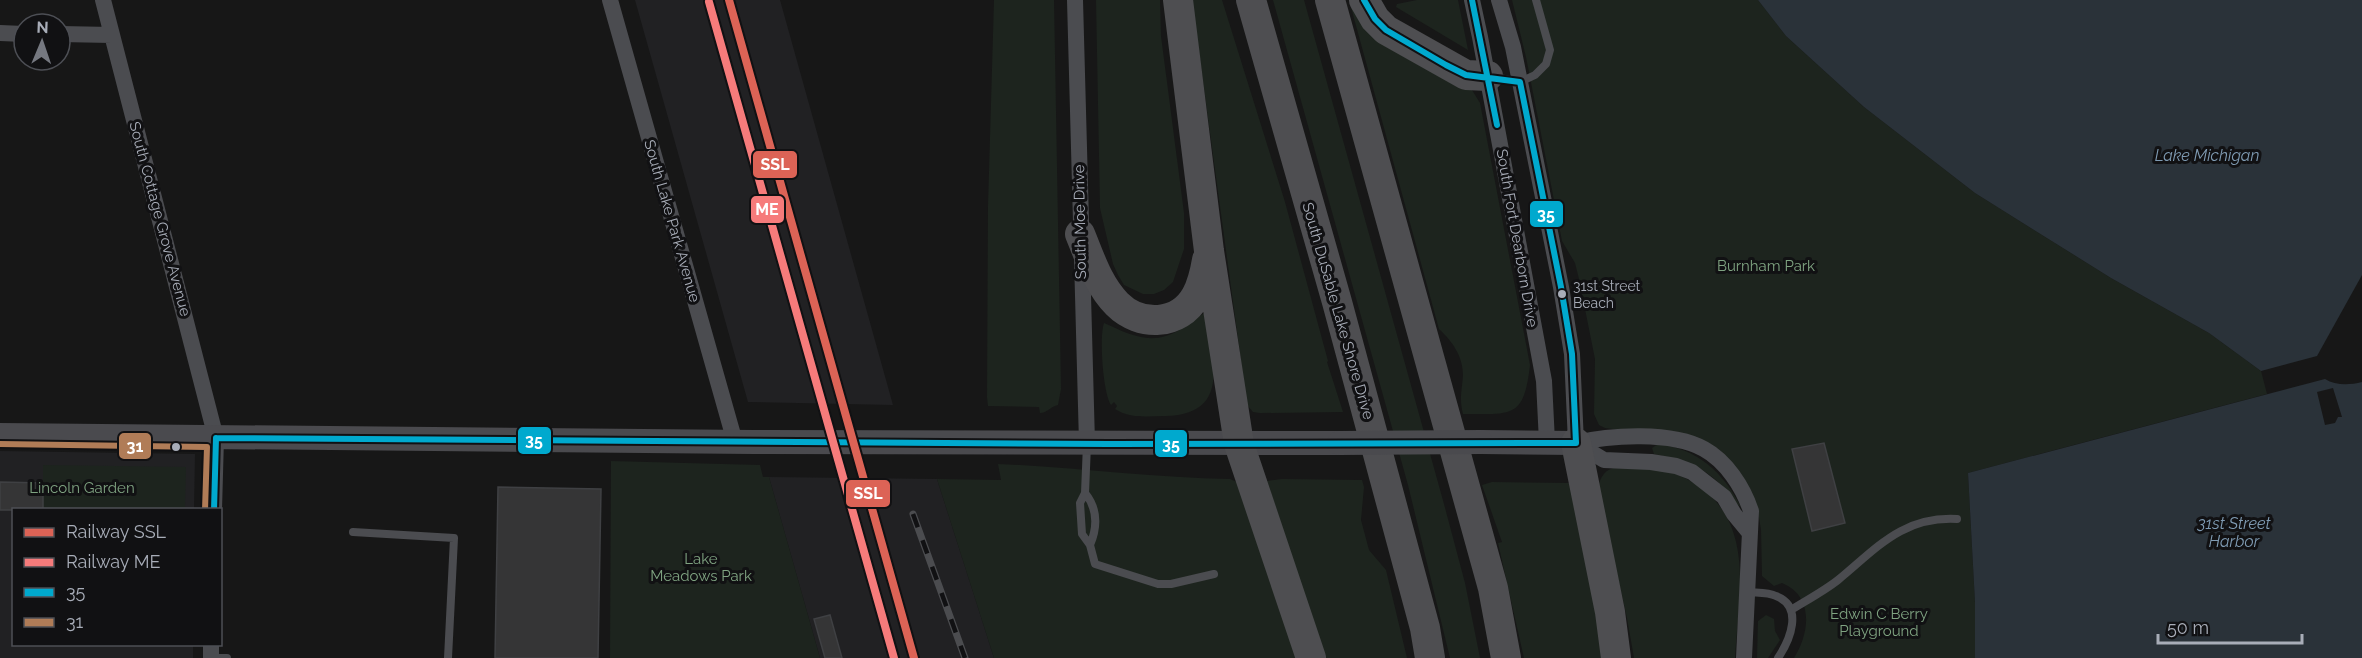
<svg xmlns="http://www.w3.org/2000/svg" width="2362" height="658" font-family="Raleway,sans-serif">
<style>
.built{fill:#212123}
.green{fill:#1d241e}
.water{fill:#2a3239}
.pier{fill:#171717}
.building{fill:#353536;stroke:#3f4043;stroke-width:1.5}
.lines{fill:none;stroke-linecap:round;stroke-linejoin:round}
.service{stroke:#4b4c50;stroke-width:8}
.minor{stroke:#4b4c50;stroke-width:16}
.secondary{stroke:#4a4a4e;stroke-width:24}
.motorway{stroke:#4e4e51;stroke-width:30}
.rail-casing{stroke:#4b4c4f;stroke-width:7}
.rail{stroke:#111113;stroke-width:4.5;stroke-dasharray:14;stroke-linecap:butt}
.secondary-bridge{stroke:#4a4a4e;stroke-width:24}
.bus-1-casing{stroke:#111113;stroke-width:10}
.bus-2-casing{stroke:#111113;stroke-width:10}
.bus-1{stroke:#00a9ce;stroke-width:6}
.bus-2{stroke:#b07c57;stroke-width:6}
.rail-1-casing{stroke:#111113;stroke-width:12}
.rail-2-casing{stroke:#111113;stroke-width:12}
.rail-1{stroke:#dc6356;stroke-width:8}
.rail-2{stroke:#f67b7b;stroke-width:8}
.bus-dot{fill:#a8adb8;stroke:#111113;stroke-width:2}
.labels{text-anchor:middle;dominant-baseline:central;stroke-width:6;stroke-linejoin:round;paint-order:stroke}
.bus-label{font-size:14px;fill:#a8adb8;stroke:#111113;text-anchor:start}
.street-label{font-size:15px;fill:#a8adb8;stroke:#111113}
.park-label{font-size:15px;fill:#7fa381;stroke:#111113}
.water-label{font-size:16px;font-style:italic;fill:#7f9bb3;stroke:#111113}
.line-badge{stroke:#111113;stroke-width:2}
.badge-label{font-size:16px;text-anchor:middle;font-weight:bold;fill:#fff}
</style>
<rect width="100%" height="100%" fill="#171717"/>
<path class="built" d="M635,0H780L893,405L748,402Z
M0,451L195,454L194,509L14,510V644L193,645V658H0Z
M769,477L937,479L994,658H820Z"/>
<path class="green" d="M994,0H1054L1061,389L1058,405C1051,406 1047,413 1040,413L1039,407L988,406L987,397L988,206Z
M1096,0H1160L1161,36L1184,213V249L1173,282L1164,290L1154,294H1143L1124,285L1118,275L1113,264L1100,208Z
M1192,0H1222L1285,202L1328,361L1327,362L1343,412L1260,413L1253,412L1247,405Z
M1273,0H1304L1444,504L1465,583L1480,658H1450L1408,485Z
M1349,0H1356L1472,90L1480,103L1530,365C1524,419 1512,414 1463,414C1459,398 1462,391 1463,375C1463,356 1452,341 1439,329Z
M1417,0H1458L1468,50L1396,7L1397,4Z
M1512,0H1758L1786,36L1864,107L1975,193L2111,278L2209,333L2261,371L2267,394L1968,473L1975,602V658H1794C1810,633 1814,596 1782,583L1774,586L1762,576L1761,530L1758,511L1694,438C1663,425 1636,433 1605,428L1599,425L1594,414L1595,359L1579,279L1575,263L1562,241L1526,57Z
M1205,313C1212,359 1233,414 1165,416C1147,416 1130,419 1115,409L1117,406L1114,402L1111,405C1103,393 1099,337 1104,323C1131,335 1152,347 1181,329C1189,324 1196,317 1205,313Z
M1658,444C1698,449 1723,472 1741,507C1733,502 1727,490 1719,483C1701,465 1678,459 1654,454L1652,448Z
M611,461L760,465L763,477H769L820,658H610Z
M998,464C1076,467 1152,478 1230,479L1239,483L1301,658H994L937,479L1001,480Z
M43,465L186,467L185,509L43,510Z
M1613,468C1628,468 1644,467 1659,470C1675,472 1691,480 1704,490C1755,531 1738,601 1735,658H1634L1627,618L1598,490C1599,480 1603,471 1613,468Z
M1282,479L1362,480L1364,487L1361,520L1369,550L1386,570L1407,658H1325L1267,481Z
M1492,482L1570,483L1606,658H1524L1498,543L1502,542L1482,485Z
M1766,615L1774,619L1775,631L1780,640L1768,658H1757L1758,621Z"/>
<path class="water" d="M1758,0H2362V275L2317,356L2261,371L2209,333L2111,278L1975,193L1864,107L1786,36Z
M2325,379C2336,386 2350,385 2362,382V658H1975V602L1968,473Z"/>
<path class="pier" d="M2333,388L2342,417H2338L2335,423L2325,425L2317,392Z"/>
<path class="building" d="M1824,443L1845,523L1812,531L1792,449Z
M0,482L43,483V510H0Z
M498,487L601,489L598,658H495Z
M830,615L842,658H825L814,619Z"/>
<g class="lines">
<path class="service" d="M1494,77L1520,82L1535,75L1546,64L1550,50L1536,0
M1085,493L1087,444
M353,532L454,538L448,658
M1090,545C1098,526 1098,509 1085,493L1080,503L1082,534L1090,545L1095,564L1158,584H1171L1214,574
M1747,592C1757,593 1768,592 1776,596C1804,607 1790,640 1778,658
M1791,610C1807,600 1824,591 1838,580C1876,549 1902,516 1957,519
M211,658H227"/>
<path class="minor" d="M103,0L216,438L214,510
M610,0L735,442
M1075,0L1087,443
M1472,0L1480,37L1544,381L1547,442
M1499,0L1513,47L1561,287L1572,354L1576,443
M0,33L24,34
M60,34L112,35
M1576,443C1610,435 1672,431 1704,449C1726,461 1743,487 1751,511L1744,658
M1576,443L1604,460L1651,462L1676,466L1692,472L1724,497L1734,514L1748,531
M211,658V644"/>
<path class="secondary" d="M0,435L753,442L1339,443
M1481,442L1576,443"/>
<path class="motorway" d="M1178,0L1209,251L1239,444L1311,658
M1251,0L1337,302L1425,628L1430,658
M1330,0L1493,588L1506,658
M1364,0L1375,19L1386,30L1466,75L1488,76
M1080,234C1090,258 1098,285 1117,304C1140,327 1179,326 1196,296C1202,285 1205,272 1207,260
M1576,443L1610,612L1616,658"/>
<defs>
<path id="rail" d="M913,514L965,658"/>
</defs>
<use href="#rail" class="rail-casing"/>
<use href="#rail" class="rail"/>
<path class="secondary-bridge" d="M1339,443L1481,442"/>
<defs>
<path id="bus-1" d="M1472,0L1497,125
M216,438L1109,444L1576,443L1572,354L1561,287L1520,82L1466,75L1446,65L1386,30L1375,19L1364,0
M214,510L216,438"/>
<path id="bus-2" d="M0,444L207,447L205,510"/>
</defs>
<use href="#bus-1" class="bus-1-casing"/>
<use href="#bus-2" class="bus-2-casing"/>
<use href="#bus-1" class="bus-1"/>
<use href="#bus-2" class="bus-2"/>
<defs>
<path id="rail-1" d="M729,0L914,658"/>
<path id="rail-2" d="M709,2L894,658"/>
</defs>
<use href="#rail-1" class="rail-1-casing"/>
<use href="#rail-2" class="rail-2-casing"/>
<use href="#rail-1" class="rail-1"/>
<use href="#rail-2" class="rail-2"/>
</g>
<g class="bus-dot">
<circle cx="1562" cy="294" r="5"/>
<circle cx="176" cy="447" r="5"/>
</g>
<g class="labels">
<g class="bus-label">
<text x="1573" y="286">31st Street<tspan x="1573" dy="17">Beach</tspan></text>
</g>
<g class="street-label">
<text transform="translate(160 219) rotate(75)">South Cottage Grove Avenue</text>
<text transform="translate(672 221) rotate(74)">South Lake Park Avenue</text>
<text transform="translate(1080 222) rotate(-91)">South Moe Drive</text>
<text transform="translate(1517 238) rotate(80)">South Fort Dearborn Drive</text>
<text transform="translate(1338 311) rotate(74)">South DuSable Lake Shore Drive</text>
</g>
<g class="park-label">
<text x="1766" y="266">Burnham Park</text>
<text x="82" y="488">Lincoln Garden</text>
<text x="701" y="559">Lake<tspan x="701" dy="17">Meadows Park</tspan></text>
<text x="1879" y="614">Edwin C Berry<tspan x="1879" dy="17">Playground</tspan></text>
</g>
<g class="water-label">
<text x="2207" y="155">Lake Michigan</text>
<text x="2234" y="523">31st Street<tspan x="2234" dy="18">Harbor</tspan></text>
</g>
</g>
<g class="line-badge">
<rect x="752" y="150" width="46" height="29" rx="6" fill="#dc6356"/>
<rect x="750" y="195" width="35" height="29" rx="6" fill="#f67b7b"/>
<rect x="1529" y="200" width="35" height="28" rx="6" fill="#00a9ce"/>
<rect x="517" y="426" width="35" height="29" rx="6" fill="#00a9ce"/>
<rect x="1154" y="429" width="34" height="29" rx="6" fill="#00a9ce"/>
<rect x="118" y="432" width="34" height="28" rx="6" fill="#b07c57"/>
<rect x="845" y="479" width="46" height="29" rx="6" fill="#dc6356"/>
</g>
<g class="badge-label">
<text x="775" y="170">SSL</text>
<text x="767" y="215">ME</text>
<text x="1546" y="220">35</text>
<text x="534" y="446">35</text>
<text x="1171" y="450">35</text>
<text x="135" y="452">31</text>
<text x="868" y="499">SSL</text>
</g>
<rect x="12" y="508" width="210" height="138" fill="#111113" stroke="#4d4f55" stroke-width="1.5"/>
<rect x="24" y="528" width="30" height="9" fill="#dc6356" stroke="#4d4f55" stroke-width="1.5"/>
<text x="66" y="538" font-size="18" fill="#a8adb8">Railway SSL</text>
<rect x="24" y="558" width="30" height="9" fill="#f67b7b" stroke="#4d4f55" stroke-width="1.5"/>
<text x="66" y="568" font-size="18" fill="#a8adb8">Railway ME</text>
<rect x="24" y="588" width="30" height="9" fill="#00a9ce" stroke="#4d4f55" stroke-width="1.5"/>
<text x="66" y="598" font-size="18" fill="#a8adb8">35</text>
<rect x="24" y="618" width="30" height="9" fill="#b07c57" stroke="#4d4f55" stroke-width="1.5"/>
<text x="66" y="628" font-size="18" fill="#a8adb8">31</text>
<g transform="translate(42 42) rotate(2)"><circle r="28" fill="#111113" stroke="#4d4f55" stroke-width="1.5"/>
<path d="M0-4.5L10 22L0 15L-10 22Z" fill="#757880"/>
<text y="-9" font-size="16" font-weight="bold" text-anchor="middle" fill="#a8adb8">N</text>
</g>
<path d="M2158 634v9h144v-9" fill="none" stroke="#a8adb8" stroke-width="3"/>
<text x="2167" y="634" font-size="18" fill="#a8adb8" stroke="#111113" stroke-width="4.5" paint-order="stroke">50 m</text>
</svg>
